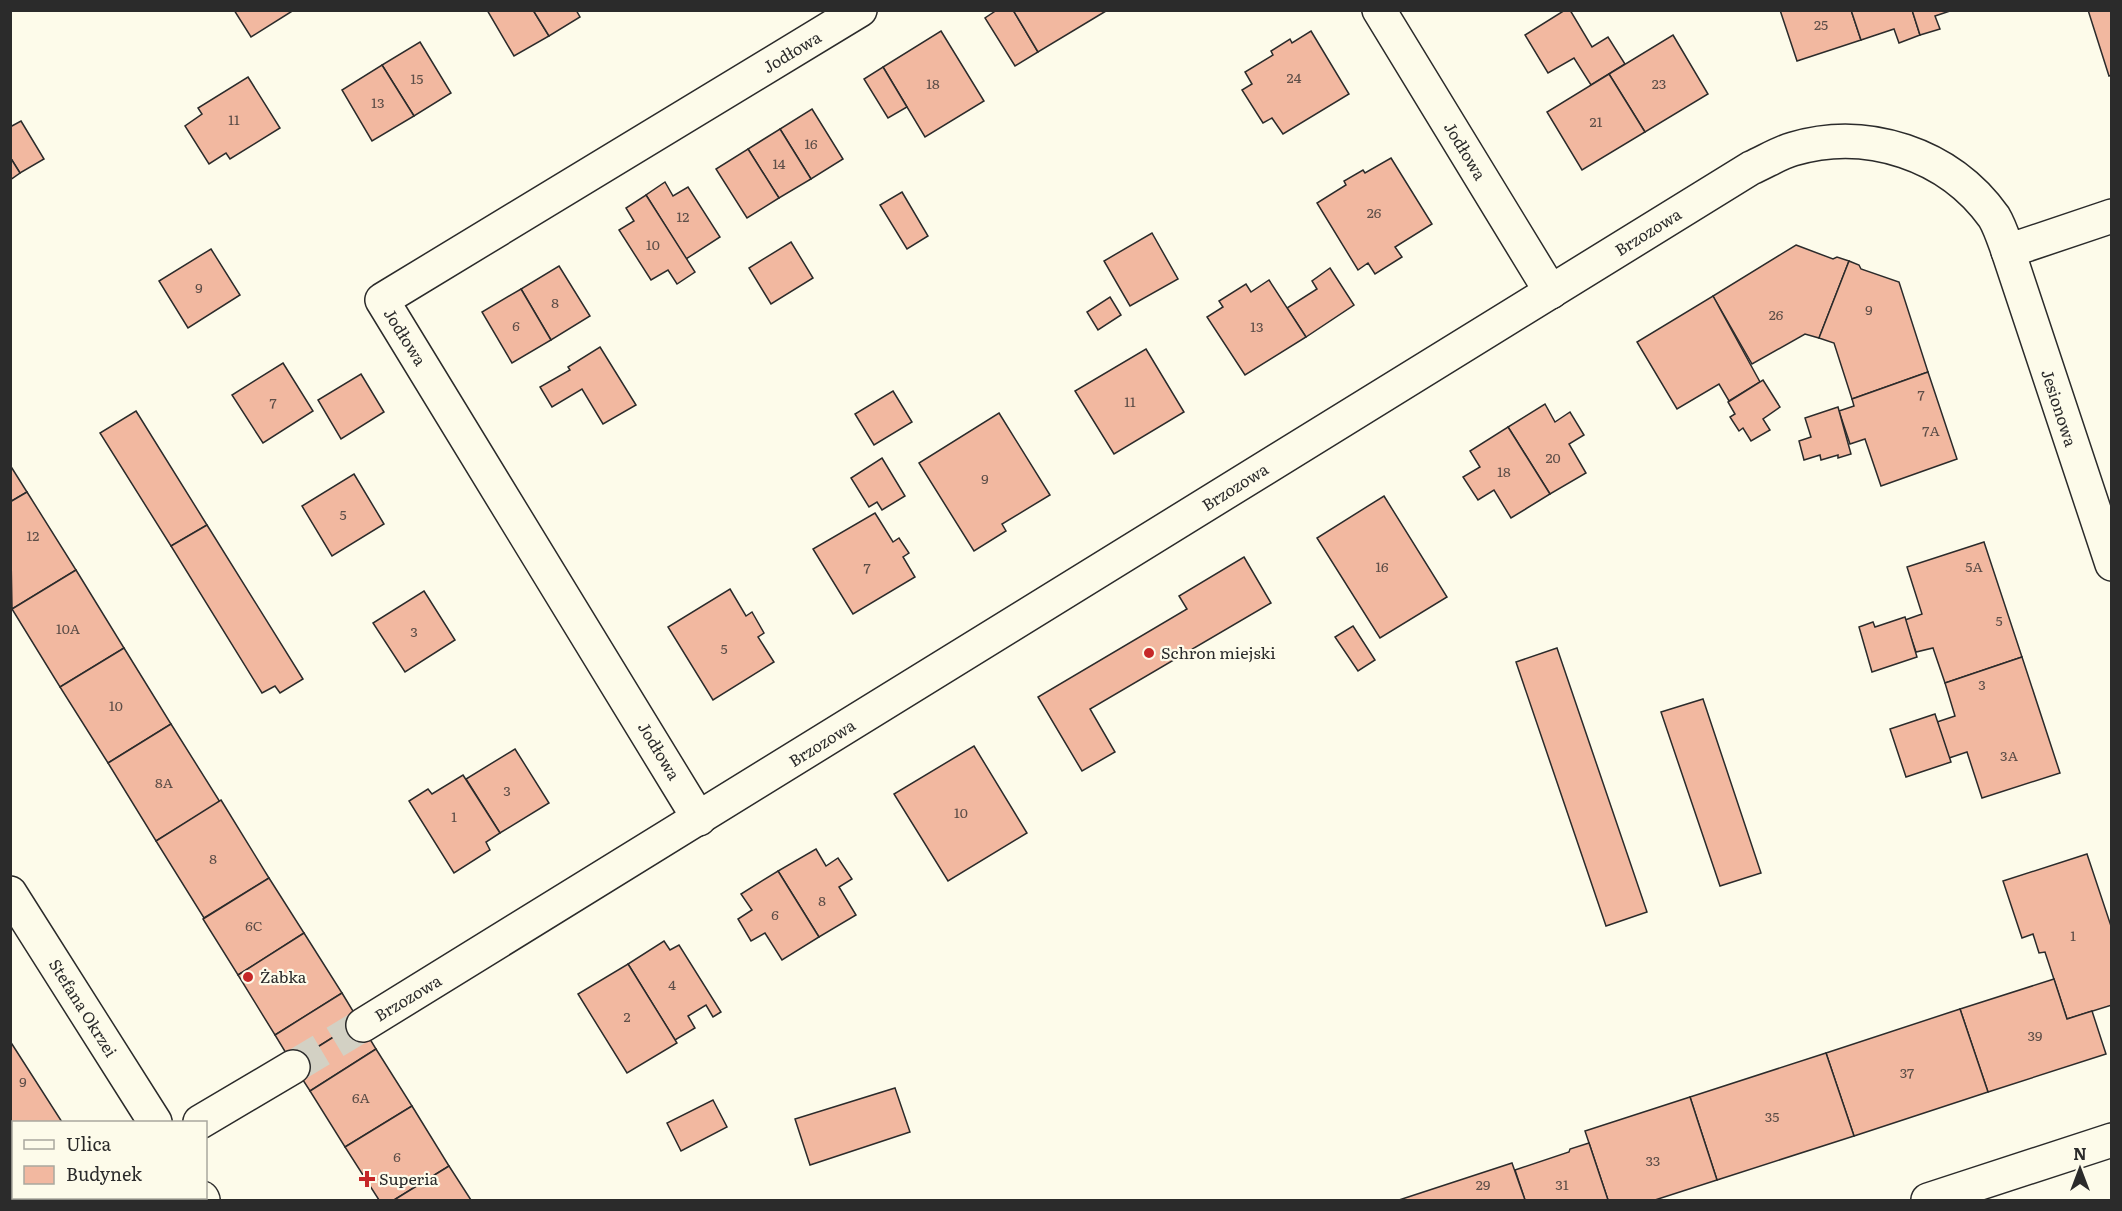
<svg xmlns="http://www.w3.org/2000/svg" width="2122" height="1211" font-family="Literata,serif">
	<style>
		.building { fill: #f2b8a0; stroke: #2b2b2b; stroke-width: 1.5 }
		.lines { fill: none; stroke-linecap: round; stroke-linejoin: round }
		.minor-tunnel { stroke: #d3d1c4; stroke-width: 33; stroke-dasharray: 33 16; stroke-linecap: butt }
		.minor-casing { stroke: #2b2b2b; stroke-width: 36 }
		.major-casing { stroke: #2b2b2b; stroke-width: 36 }
		.minor { stroke: #fdfbea; stroke-width: 33 }
		.major { stroke: #fdfbea; stroke-width: 33 }
		.poi-dot { fill: #c62828; stroke: #fdfbea; stroke-width: 2 }
		.labels { text-anchor: middle; stroke-width: 4.5; stroke-linejoin: round; paint-order: stroke }
		.number-label { font-size: 14px; fill: #5d4e48 }
		.street-label { font-size: 16px; fill: #2b2b2b; stroke: #fdfbea }
		.poi-label { font-size: 16px; fill: #2b2b2b; stroke: #fdfbea; text-anchor: start }
	</style>
	<rect width="100%" height="100%" fill="#fdfbea"/>
	<g class="building">
		<polygon points="234,10 294,10 251,37"/>
		<polygon points="487,10 533,10 549,36 514,56"/>
		<polygon points="533,10 576,10 580,17 549,36"/>
		<polygon points="997,10 1013,10 1038,52 1015,66 985,18"/>
		<polygon points="1013,10 1106,10 1106,11 1038,52"/>
		<polygon points="1565,10 1570,10 1592,47 1608,37 1625,64 1591,85 1574,58 1548,73 1525,35"/>
		<polygon points="1780,10 1851,10 1861,40 1797,61"/>
		<polygon points="1851,10 1912,10 1920,35 1899,43 1894,29 1861,40"/>
		<polygon points="1912,10 1953,10 1935,16 1940,29 1920,35"/>
		<polygon points="2088,10 2112,10 2112,75 2109,76"/>
		<polygon points="941,31 984,101 925,137 883,67"/>
		<polygon points="1311,31 1349,94 1283,134 1272,118 1263,123 1242,90 1252,84 1245,72 1273,55 1271,51 1290,39 1292,43"/>
		<polygon points="1673,35 1708,94 1645,132 1609,74"/>
		<polygon points="420,42 451,93 414,116 382,65"/>
		<polygon points="382,65 414,116 372,141 342,90"/>
		<polygon points="883,67 907,107 888,118 864,79"/>
		<polygon points="1609,74 1645,132 1582,170 1547,112"/>
		<polygon points="248,77 280,128 230,159 226,153 209,164 185,126 202,114 198,108"/>
		<polygon points="812,109 843,159 811,179 780,129"/>
		<polygon points="21,121 44,159 20,173 10,157 10,127"/>
		<polygon points="780,129 811,179 779,198 748,149"/>
		<polygon points="748,149 779,198 747,218 716,169"/>
		<polygon points="10,157 20,173 10,180"/>
		<polygon points="1391,158 1432,224 1395,247 1402,257 1375,274 1368,263 1358,270 1317,203 1346,185 1344,181 1363,170 1365,173"/>
		<polygon points="665,182 673,196 688,187 720,237 686,259 646,195"/>
		<polygon points="902,192 928,236 907,249 880,205"/>
		<polygon points="646,195 695,272 677,284 668,270 651,280 619,230 634,221 626,208"/>
		<polygon points="1152,233 1178,279 1130,306 1104,261"/>
		<polygon points="791,242 813,278 771,304 749,268"/>
		<polygon points="1796,245 1833,259 1837,257 1849,261 1819,338 1805,334 1752,364 1713,296"/>
		<polygon points="211,249 240,295 188,328 159,281"/>
		<polygon points="1849,261 1859,265 1861,269 1899,282 1928,372 1852,399 1834,343 1819,338"/>
		<polygon points="559,266 590,316 551,340 521,289"/>
		<polygon points="1330,268 1354,305 1306,337 1287,308 1317,289 1312,281"/>
		<polygon points="1269,280 1306,337 1245,375 1207,317 1223,307 1219,301 1246,284 1251,292"/>
		<polygon points="521,289 551,340 512,363 482,312"/>
		<polygon points="1713,296 1760,382 1729,401 1719,384 1677,409 1637,342"/>
		<polygon points="1110,297 1121,315 1098,330 1087,312"/>
		<polygon points="600,347 636,405 603,424 582,389 552,407 540,387 570,370 568,367"/>
		<polygon points="1146,349 1184,412 1114,454 1075,391"/>
		<polygon points="283,363 313,411 263,443 232,395"/>
		<polygon points="1928,372 1957,459 1881,486 1865,439 1850,444 1839,411 1854,406 1852,399"/>
		<polygon points="361,374 384,412 341,439 318,400"/>
		<polygon points="1763,380 1780,407 1763,419 1770,430 1751,441 1743,428 1739,431 1730,417 1735,414 1728,402"/>
		<polygon points="893,391 912,422 874,445 855,414"/>
		<polygon points="1545,404 1555,422 1570,412 1584,435 1569,444 1586,473 1550,494 1508,427"/>
		<polygon points="1838,407 1851,454 1838,458 1838,455 1821,460 1820,455 1804,460 1799,441 1811,437 1805,418"/>
		<polygon points="136,411 207,525 171,546 100,433"/>
		<polygon points="999,413 1050,495 1002,524 1006,531 974,551 919,463"/>
		<polygon points="1508,427 1550,494 1511,518 1494,490 1478,500 1463,477 1480,467 1470,451"/>
		<polygon points="882,458 905,496 882,510 877,502 869,507 851,478"/>
		<polygon points="10,465 27,492 10,502"/>
		<polygon points="354,474 384,524 332,556 302,506"/>
		<polygon points="27,492 76,570 12,609 10,502"/>
		<polygon points="1384,496 1447,597 1380,638 1317,538"/>
		<polygon points="875,513 893,542 899,538 909,553 903,557 915,577 853,614 813,549"/>
		<polygon points="207,525 303,679 280,693 275,686 262,693 171,546"/>
		<polygon points="1984,542 2022,657 1945,683 1933,648 1916,652 1905,620 1922,614 1907,567"/>
		<polygon points="1244,557 1271,603 1090,709 1115,752 1082,771 1038,697 1187,609 1179,596"/>
		<polygon points="76,570 124,648 60,687 12,609"/>
		<polygon points="730,589 746,616 752,612 764,633 758,637 774,662 713,700 668,627"/>
		<polygon points="424,591 455,640 405,672 373,623"/>
		<polygon points="1905,617 1917,657 1872,672 1859,627 1873,622 1875,627"/>
		<polygon points="1353,626 1375,660 1358,671 1335,637"/>
		<polygon points="124,648 171,724 108,763 60,687"/>
		<polygon points="1557,648 1647,912 1606,926 1516,662"/>
		<polygon points="2022,657 2060,773 1982,798 1967,752 1949,758 1937,722 1955,716 1945,683"/>
		<polygon points="1703,699 1761,873 1720,886 1661,712"/>
		<polygon points="1935,714 1951,762 1906,777 1890,729"/>
		<polygon points="171,724 220,802 156,841 108,763"/>
		<polygon points="974,746 1027,833 948,881 894,794"/>
		<polygon points="515,749 549,803 500,833 466,779"/>
		<polygon points="463,775 500,833 486,842 490,850 454,873 409,801 428,789 432,794"/>
		<polygon points="221,800 269,878 204,918 156,841"/>
		<polygon points="816,849 826,866 838,858 852,879 839,887 856,915 819,937 778,871"/>
		<polygon points="2087,854 2112,929 2112,1005 2067,1019 2045,952 2039,953 2033,934 2022,938 2003,881"/>
		<polygon points="778,871 819,937 782,960 765,933 751,941 738,919 752,910 741,894"/>
		<polygon points="269,878 304,933 238,975 203,919"/>
		<polygon points="304,933 342,993 275,1035 238,975"/>
		<polygon points="664,941 670,950 679,945 721,1012 713,1017 706,1005 688,1016 695,1028 675,1040 628,964"/>
		<polygon points="628,964 677,1043 627,1073 578,994"/>
		<polygon points="2054,979 2067,1019 2092,1011 2106,1054 1988,1092 1960,1009"/>
		<polygon points="342,993 359,1021 292,1063 275,1035"/>
		<polygon points="1960,1009 1988,1092 1854,1136 1826,1053"/>
		<polygon points="359,1021 376,1049 310,1091 292,1063"/>
		<polygon points="10,1041 62,1122 14,1122 14,1157 10,1159"/>
		<polygon points="376,1049 412,1106 345,1147 310,1091"/>
		<polygon points="1826,1053 1854,1136 1717,1180 1690,1097"/>
		<polygon points="895,1088 910,1132 810,1165 795,1119"/>
		<polygon points="1690,1097 1717,1180 1655,1200 1608,1200 1585,1131"/>
		<polygon points="713,1100 727,1127 681,1151 667,1123"/>
		<polygon points="412,1106 449,1166 394,1200 379,1200 345,1147"/>
		<polygon points="1589,1143 1608,1200 1525,1200 1515,1170 1569,1152 1570,1149"/>
		<polygon points="14,1157 14,1197 10,1192 10,1159"/>
		<polygon points="1512,1163 1525,1200 1399,1200"/>
		<polygon points="449,1166 471,1200 394,1200"/>
		<polygon points="14,1198 109,1198 111,1200 16,1200"/>
	</g>
	<g class="lines">
		<polyline class="minor-tunnel" points="293,1067 363,1025"/>
		<g class="minor-casing">
			<g id="minor">
				<polyline points="1379,10 1551,292"/>
				<polyline points="2008,251 2112,564"/>
				<polyline points="699,819 382,300 860,10"/>
				<polyline points="10,893 155,1122"/>
				<path d="M363 1025 1751 168C1765 162 1779 153 1793 149 1867 127 1949 154 1994 217 2000 227 2004 240 2008 251L2112 216"/>
				<polyline points="200,1122 293,1067"/>
				<polyline points="202,1198 203,1200"/>
			</g>
		</g>
		<g class="major-casing">
			<polyline id="major" points="1928,1200 2112,1140"/>
		</g>
		<use href="#minor" class="minor"/>
		<use href="#major" class="major"/>
	</g>
	<g class="poi-dot">
		<circle cx="1149" cy="653" r="6"/>
		<circle cx="248" cy="977" r="6"/>
		<path d="M364 1170h6v6h6v6h-6v6h-6v-6h-6v-6h6z"/>
	</g>
	<g class="labels">
		<g class="number-label">
			<text x="1821" y="30">25</text>
			<text x="1294" y="83">24</text>
			<text x="417" y="84">15</text>
			<text x="933" y="89">18</text>
			<text x="1659" y="89">23</text>
			<text x="378" y="108">13</text>
			<text x="234" y="125">11</text>
			<text x="1596" y="127">21</text>
			<text x="811" y="149">16</text>
			<text x="779" y="169">14</text>
			<text x="1374" y="218">26</text>
			<text x="683" y="222">12</text>
			<text x="653" y="250">10</text>
			<text x="199" y="293">9</text>
			<text x="555" y="308">8</text>
			<text x="1869" y="315">9</text>
			<text x="1776" y="320">26</text>
			<text x="516" y="331">6</text>
			<text x="1257" y="332">13</text>
			<text x="1921" y="400">7</text>
			<text x="1130" y="407">11</text>
			<text x="273" y="408">7</text>
			<text x="1931" y="436">7A</text>
			<text x="1553" y="463">20</text>
			<text x="1504" y="477">18</text>
			<text x="985" y="484">9</text>
			<text x="343" y="520">5</text>
			<text x="33" y="541">12</text>
			<text x="1382" y="572">16</text>
			<text x="1974" y="572">5A</text>
			<text x="867" y="573">7</text>
			<text x="1999" y="626">5</text>
			<text x="68" y="634">10A</text>
			<text x="414" y="637">3</text>
			<text x="724" y="654">5</text>
			<text x="1982" y="690">3</text>
			<text x="116" y="711">10</text>
			<text x="2009" y="761">3A</text>
			<text x="164" y="788">8A</text>
			<text x="507" y="796">3</text>
			<text x="961" y="818">10</text>
			<text x="454" y="822">1</text>
			<text x="213" y="864">8</text>
			<text x="822" y="906">8</text>
			<text x="775" y="920">6</text>
			<text x="254" y="931">6C</text>
			<text x="2073" y="941">1</text>
			<text x="672" y="990">4</text>
			<text x="627" y="1022">2</text>
			<text x="2035" y="1041">39</text>
			<text x="1907" y="1078">37</text>
			<text x="23" y="1087">9</text>
			<text x="361" y="1103">6A</text>
			<text x="1772" y="1122">35</text>
			<text x="397" y="1162">6</text>
			<text x="1653" y="1166">33</text>
			<text x="1483" y="1190">29</text>
			<text x="1562" y="1190">31</text>
		</g>
		<g class="street-label">
			<text transform="translate(792 52) rotate(-31)" y="6">Jodłowa</text>
			<text transform="translate(1465 151) rotate(59)" y="6">Jodłowa</text>
			<text transform="translate(1648 232) rotate(-32)" y="6">Brzozowa</text>
			<text transform="translate(405 337) rotate(58)" y="6">Jodłowa</text>
			<text transform="translate(2059 408) rotate(72)" y="6">Jesionowa</text>
			<text transform="translate(1235 487) rotate(-32)" y="6">Brzozowa</text>
			<text transform="translate(822 743) rotate(-32)" y="6">Brzozowa</text>
			<text transform="translate(659 751) rotate(59)" y="6">Jodłowa</text>
			<text transform="translate(408 998) rotate(-31)" y="6">Brzozowa</text>
			<text transform="translate(83 1008) rotate(58)" y="6">Stefana Okrzei</text>
		</g>
		<g class="poi-label">
			<text x="1161" y="659">Schron miejski</text>
			<text x="260" y="983">Żabka</text>
			<text x="379" y="1185">Superia</text>
		</g>
	</g>
	<rect width="2122" height="1211" fill="none" stroke="#2b2b2b" stroke-width="24"/>
	<rect x="12" y="1121" width="195" height="78" fill="#fdfbea" stroke="#a9a89e" stroke-width="1.5"/>
	<rect x="24" y="1140" width="30" height="9" fill="#fdfbea" stroke="#a9a89e" stroke-width="1.5"/>
	<text x="66" y="1151" font-size="18" fill="#2b2b2b">Ulica</text>
	<rect x="24" y="1166" width="30" height="18" fill="#f2b8a0" stroke="#a9a89e" stroke-width="1.5"/>
	<text x="66" y="1181" font-size="18" fill="#2b2b2b">Budynek</text>
	<g transform="translate(2080 1169)" stroke="#fdfbea" stroke-width="4.5" paint-order="stroke">
	<path d="M0-4.5L10 22L0 15L-10 22Z" fill="#2b2b2b"/>
	<text y="-9" font-size="16" font-weight="bold" text-anchor="middle" fill="#2b2b2b">N</text>
	</g>
</svg>
